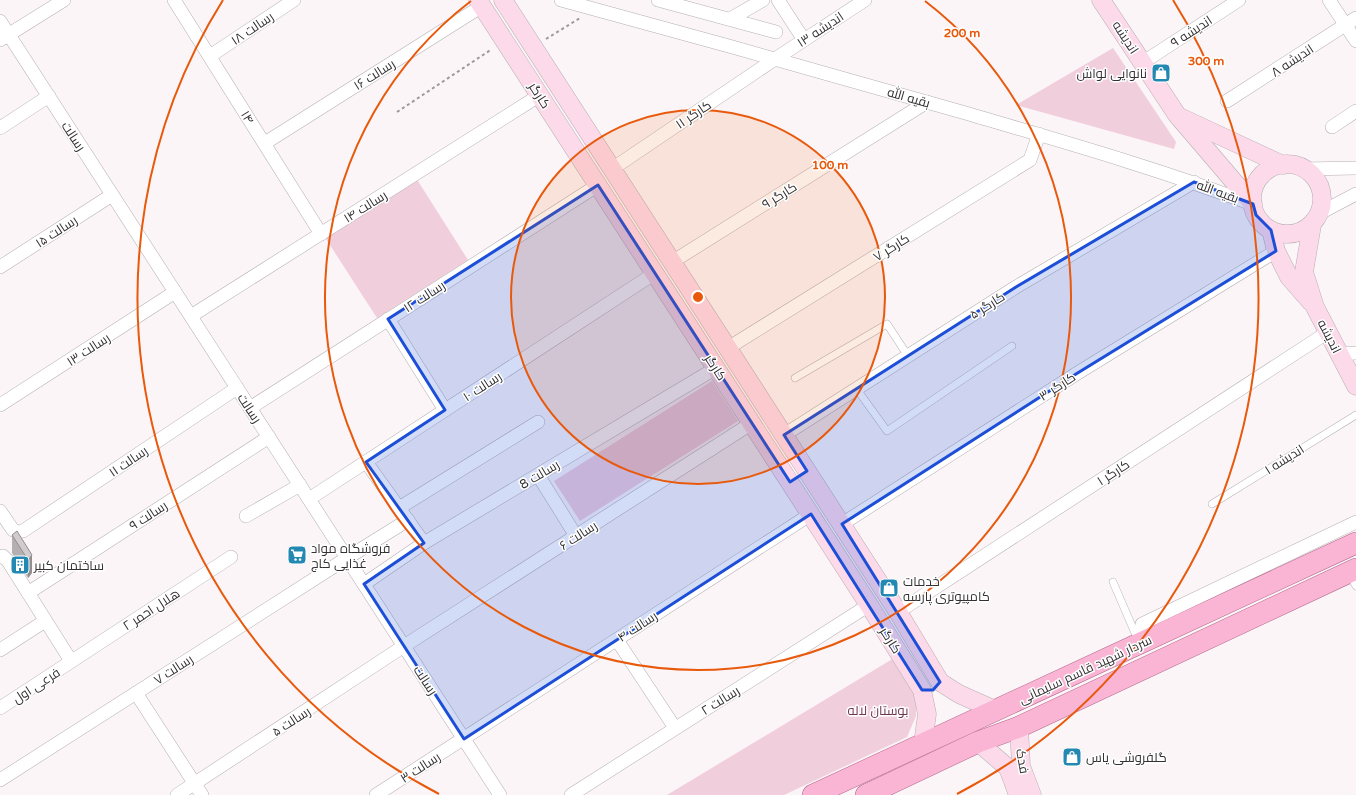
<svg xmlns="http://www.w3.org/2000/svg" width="1356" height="795" font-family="'Varela Round',Cairo,sans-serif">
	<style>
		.green { fill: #f1cedc }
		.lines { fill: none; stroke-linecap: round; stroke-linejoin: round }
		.lane-casing { stroke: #b5afb1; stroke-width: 8 }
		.street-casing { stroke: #b5afb1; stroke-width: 14 }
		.secondary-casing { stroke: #b5afb1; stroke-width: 19 }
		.primary-casing { stroke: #b3678a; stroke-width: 22 }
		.path { stroke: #9d989a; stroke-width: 2; stroke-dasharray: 3 3; stroke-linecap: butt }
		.lane { stroke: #fff; stroke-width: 7 }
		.street { stroke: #fff; stroke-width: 13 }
		.secondary { stroke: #fddaea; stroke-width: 18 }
		.primary { stroke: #fab5d5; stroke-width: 21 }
		.wall { fill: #b4afb0 }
		.shaded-wall { fill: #928e90 }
		.building { fill: #d1cbcd; stroke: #928e90 }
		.marked { fill: #1d4ed8; fill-opacity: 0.2; stroke: #1d4ed8; stroke-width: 3; stroke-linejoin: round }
		.ring { fill: none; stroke: #e8590c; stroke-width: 2 }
		.labels { text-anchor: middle; stroke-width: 3; stroke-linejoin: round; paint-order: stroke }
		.street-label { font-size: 13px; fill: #343132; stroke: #fff }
		.poi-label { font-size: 13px; fill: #343132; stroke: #fff; text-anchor: start }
		.park-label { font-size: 13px; fill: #6e3550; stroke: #fff }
		.centre { fill: #e8590c; stroke: #fff; stroke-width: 2 }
		.ring-label { font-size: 12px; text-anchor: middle; font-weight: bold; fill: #e8590c; stroke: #fff; stroke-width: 3; stroke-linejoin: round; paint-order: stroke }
	</style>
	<rect width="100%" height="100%" fill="#fbf5f7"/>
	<g class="green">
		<polygon points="1113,48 1176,142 1174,149 1016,105"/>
		<polygon points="411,170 468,260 377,318 319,228"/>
		<polygon points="712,381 738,421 580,521 554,481"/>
		<polygon points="894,658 916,693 916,716 907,737 784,795 667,795"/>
	</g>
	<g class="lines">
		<g class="lane-casing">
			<g id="lane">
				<polyline points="795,378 887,324 908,356"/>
				<polyline points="856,388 887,431 1012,346"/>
				<polyline points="1212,504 1356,415"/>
				<polyline points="1349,574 1356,586"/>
				<polyline points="1113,582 1138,640"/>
			</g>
		</g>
		<g class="street-casing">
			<g id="street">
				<polyline points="174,0 321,234"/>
				<path d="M561 0C697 37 834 75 969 114 1064 142 1159 169 1252 204"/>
				<polyline points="658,0 776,32"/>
				<polyline points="778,0 804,40"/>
				<polyline points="1329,0 1356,41"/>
				<polyline points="730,19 763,0"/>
				<polyline points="0,21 500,795"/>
				<polyline points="0,40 64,0"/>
				<polyline points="210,56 294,0"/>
				<polyline points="1142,63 1239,0"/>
				<polyline points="1227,101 1356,18"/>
				<polyline points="1332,127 1356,111"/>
				<polyline points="0,128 49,96"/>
				<polyline points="265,143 482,6"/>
				<polyline points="612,169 775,59 865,0"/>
				<polyline points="1304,169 1356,168"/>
				<polyline points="1320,213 1356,194"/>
				<polyline points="672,262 927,102"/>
				<polyline points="0,267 112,195"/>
				<polyline points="191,316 540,95"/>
				<polyline points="388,319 445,410"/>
				<polyline points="728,348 1030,160 1039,134"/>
				<polyline points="1339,354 1356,353"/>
				<polyline points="0,405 175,292"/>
				<polyline points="250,408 598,185"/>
				<polyline points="784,435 1016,287 1194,182"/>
				<polyline points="366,462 424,543"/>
				<polyline points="538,475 576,536"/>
				<polyline points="309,499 655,273"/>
				<polyline points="399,508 538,422"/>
				<polyline points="0,511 13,530 18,532 23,531 237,388"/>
				<polyline points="246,516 300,485"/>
				<polyline points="842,524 1076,374 1276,251"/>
				<polyline points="0,557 3,556 8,561 71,661"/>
				<polyline points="364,584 424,543 716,368"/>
				<polyline points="28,593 269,437"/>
				<polyline points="898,612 1328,332"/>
				<polyline points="617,640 675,728"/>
				<polyline points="1139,643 1142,624 1356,522"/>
				<polyline points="0,650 45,621"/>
				<polyline points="136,693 202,795"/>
				<polyline points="0,708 231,557"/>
				<polyline points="0,780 347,558 408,520"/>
				<polyline points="177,795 404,646 752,423"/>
				<polyline points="376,795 811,514"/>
				<polyline points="571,795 869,605"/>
			</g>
		</g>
		<g class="secondary-casing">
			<g id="secondary">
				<polyline points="478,0 869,605 922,690 927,714 923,744"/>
				<polyline points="503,0 898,612 940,682 959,694 995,710"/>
				<polyline points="1101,0 1177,115 1253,204"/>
				<polyline points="1182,118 1283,165"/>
				<circle cx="1287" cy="199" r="35"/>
				<polyline points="1312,225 1304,272 1315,307 1356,386"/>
				<polyline points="1271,230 1276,251 1289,277 1311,302"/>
				<polyline points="1019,727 1021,766 1032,795"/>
				<polyline points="978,742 1008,768 1018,795"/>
			</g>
		</g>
		<g class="primary-casing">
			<g id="primary">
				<polyline points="813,795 1356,543"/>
				<polyline points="866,795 978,742 1019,727 1356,569"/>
			</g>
		</g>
		<g class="path">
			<polyline points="546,39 580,18"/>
			<polyline points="397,112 492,49"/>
		</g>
		<use href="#lane" class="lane"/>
		<use href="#street" class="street"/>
		<use href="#secondary" class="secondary"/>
		<use href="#primary" class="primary"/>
	</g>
	<polygon class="wall" points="12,535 32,555 32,573 28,578 12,553"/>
	<polygon class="shaded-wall" points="32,555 32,573 28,578 28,560"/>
	<polygon class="building" points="17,531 32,555 28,560 12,535"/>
	<path class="marked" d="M1194 182 1253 204 1256 215 1271 230 1276 251 1076 374 842 524 940 682 933 690H922L811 514 464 739 364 584 424 543 366 462 445 410 388 319 598 185 790 482 807 471 784 435 1016 287Z"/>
	<circle cx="698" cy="297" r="187" fill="#e8590c" fill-opacity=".12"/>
	<g class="ring">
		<circle cx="698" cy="297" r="187"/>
		<path d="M925 1A373 373 0 1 1 471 1"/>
		<path d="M439 794A560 560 0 0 1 223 0M1173 0A560 560 0 0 1 957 794"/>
	</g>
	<defs>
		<g id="shop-square" transform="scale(1)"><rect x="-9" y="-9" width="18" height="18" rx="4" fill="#2489b2" stroke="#fff"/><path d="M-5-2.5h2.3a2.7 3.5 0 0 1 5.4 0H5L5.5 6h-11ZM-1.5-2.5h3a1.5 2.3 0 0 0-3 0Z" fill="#fff"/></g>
		<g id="supermarket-square" transform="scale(1)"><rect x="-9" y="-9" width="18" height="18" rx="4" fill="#2489b2" stroke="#fff"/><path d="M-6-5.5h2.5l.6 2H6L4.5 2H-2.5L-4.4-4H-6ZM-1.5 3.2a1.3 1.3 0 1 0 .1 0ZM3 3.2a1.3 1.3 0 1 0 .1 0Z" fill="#fff"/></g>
		<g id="building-square" transform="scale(1)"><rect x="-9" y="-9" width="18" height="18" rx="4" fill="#2489b2" stroke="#fff"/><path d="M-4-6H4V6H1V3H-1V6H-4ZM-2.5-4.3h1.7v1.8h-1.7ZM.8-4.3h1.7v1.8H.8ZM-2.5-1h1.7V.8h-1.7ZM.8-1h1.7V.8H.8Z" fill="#fff"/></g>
	</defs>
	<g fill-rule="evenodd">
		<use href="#shop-square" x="1161" y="73"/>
		<use href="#supermarket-square" x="297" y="555"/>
		<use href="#building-square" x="20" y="565"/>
		<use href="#shop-square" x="889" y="588"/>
		<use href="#shop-square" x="1072" y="757"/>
	</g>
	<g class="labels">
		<g class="street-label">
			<text transform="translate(252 28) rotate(-34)" y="5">رسالت ۱۸</text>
			<text transform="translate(820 29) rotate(-33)" y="5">اندیشه ۱۳</text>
			<text transform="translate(1191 31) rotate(-33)" y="5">اندیشه ۹</text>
			<text transform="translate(1126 37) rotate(57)" y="5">اندیشه</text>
			<text transform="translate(1292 60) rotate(-33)" y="5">اندیشه ۸</text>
			<text transform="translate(374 74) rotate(-32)" y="5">رسالت ۱۶</text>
			<text transform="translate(540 95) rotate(57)" y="5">کارگر</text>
			<text transform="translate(909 97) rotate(16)" y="5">بقیه الله</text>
			<text transform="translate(693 114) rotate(-34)" y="5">کارگر ۱۱</text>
			<text transform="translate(248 117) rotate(58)" y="5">۱۴</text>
			<text transform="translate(74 136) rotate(57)" y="5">رسالت</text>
			<text transform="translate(1218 191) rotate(20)" y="5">بقیه الله</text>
			<text transform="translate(779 195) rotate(-32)" y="5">کارگر ۹</text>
			<text transform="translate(365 206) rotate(-32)" y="5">رسالت ۱۴</text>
			<text transform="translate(56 231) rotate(-33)" y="5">رسالت ۱۵</text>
			<text transform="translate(891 247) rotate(-32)" y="5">کارگر ۷</text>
			<text transform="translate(424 296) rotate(-33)" y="5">رسالت ۱۲</text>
			<text transform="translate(987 305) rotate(-32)" y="5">کارگر ۵</text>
			<text transform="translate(1330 336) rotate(63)" y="5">اندیشه</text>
			<text transform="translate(88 349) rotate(-33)" y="5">رسالت ۱۳</text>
			<text transform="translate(716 367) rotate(57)" y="5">کارگر</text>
			<text transform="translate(482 386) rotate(-33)" y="5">رسالت ۱۰</text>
			<text transform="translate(1057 386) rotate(-33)" y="5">کارگر ۳</text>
			<text transform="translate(250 408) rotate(57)" y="5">رسالت</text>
			<text transform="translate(1284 459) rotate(-32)" y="5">اندیشه ۱</text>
			<text transform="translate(128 461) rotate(-34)" y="5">رسالت ۱۱</text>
			<text transform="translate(1113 472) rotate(-33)" y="5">کارگر ۱</text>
			<text transform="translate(539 474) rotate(-31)" y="5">رسالت 8</text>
			<text transform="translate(148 515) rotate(-33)" y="5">رسالت ۹</text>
			<text transform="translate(578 535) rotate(-33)" y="5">رسالت ۶</text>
			<text transform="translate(151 609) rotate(-33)" y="5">هلال احمر ۲</text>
			<text transform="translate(637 626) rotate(-33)" y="5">رسالت ۴</text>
			<text transform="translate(891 640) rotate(58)" y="5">کارگر</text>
			<text transform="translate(173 669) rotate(-33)" y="5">رسالت ۷</text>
			<text transform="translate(1085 669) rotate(-25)" y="5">سردار شهید قاسم سلیمانی</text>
			<text transform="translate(426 680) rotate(57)" y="5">رسالت</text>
			<text transform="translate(36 685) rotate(-33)" y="5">فرعی اول</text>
			<text transform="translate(720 700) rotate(-32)" y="5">رسالت ۲</text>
			<text transform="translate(291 721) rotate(-33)" y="5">رسالت ۵</text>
			<text transform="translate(1023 761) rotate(80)" y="5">فدک</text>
			<text transform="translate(420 767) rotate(-33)" y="5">رسالت ۳</text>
		</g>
		<g class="poi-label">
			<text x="1147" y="78" text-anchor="end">نانوایی لواش</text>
			<text x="311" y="553">فروشگاه مواد<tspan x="311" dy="15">غذایی کاج</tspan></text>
			<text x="34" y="570">ساختمان کبیر</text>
			<text x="903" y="586">خدمات<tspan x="903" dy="15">کامپیوتری پارسه</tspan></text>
			<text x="1086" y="762">گلفروشی یاس</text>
		</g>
		<g class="park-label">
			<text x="878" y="715">بوستان لاله</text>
		</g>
	</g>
	<circle cx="698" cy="297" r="6" class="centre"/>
	<g class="ring-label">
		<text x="962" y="37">200 m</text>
		<text x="1206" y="65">300 m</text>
		<text x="830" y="169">100 m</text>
	</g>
</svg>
